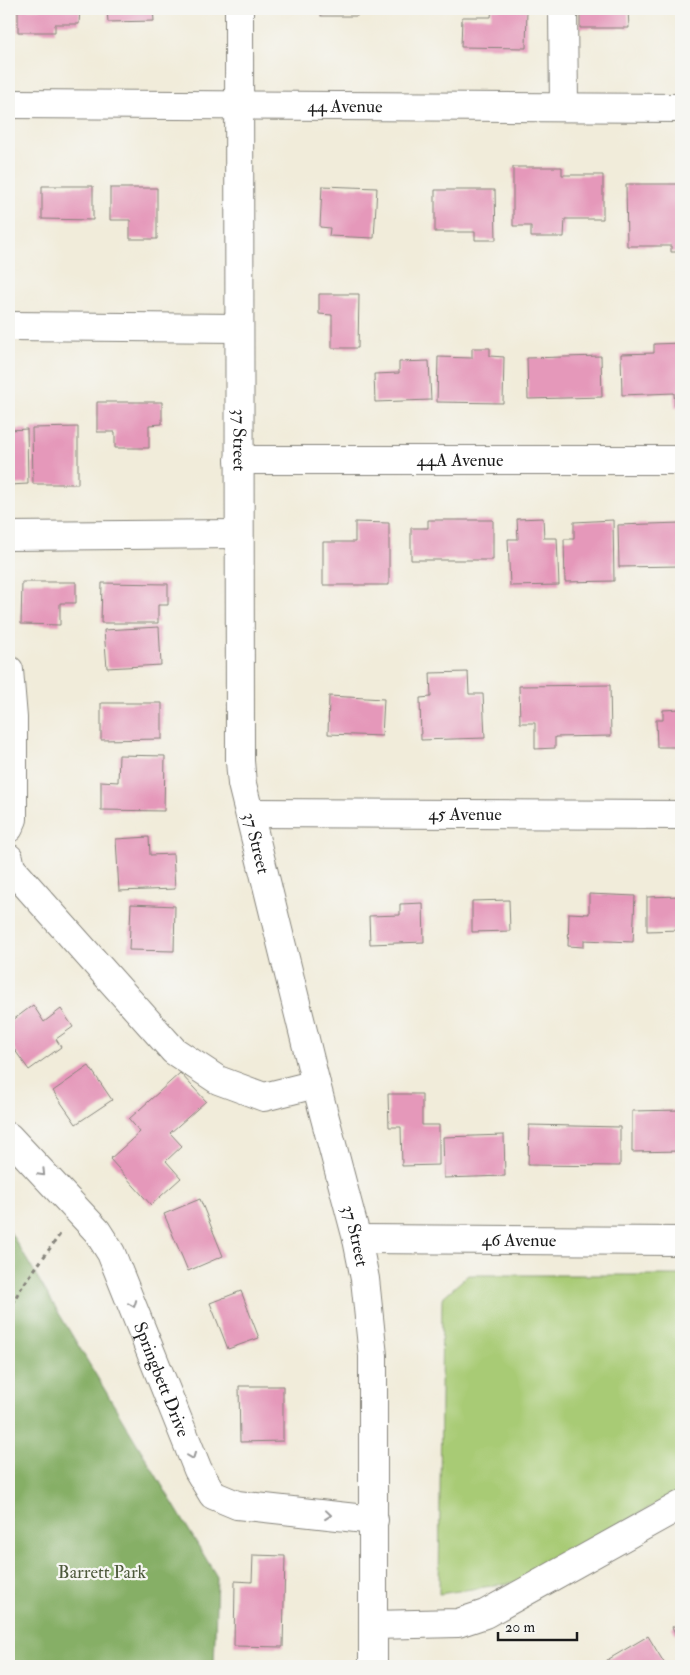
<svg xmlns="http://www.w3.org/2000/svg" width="690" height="1675" font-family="'IM FELL Double Pica',serif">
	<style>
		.green { fill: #a8cb74; stroke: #627448 }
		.forest { fill: #86af66; stroke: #516641 }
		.building { fill: #e598ba }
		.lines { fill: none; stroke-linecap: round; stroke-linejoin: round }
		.minor-casing { stroke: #86847b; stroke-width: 30 }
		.path { stroke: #86847b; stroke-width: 3; stroke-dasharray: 4 4; stroke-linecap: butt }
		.minor { stroke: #fff; stroke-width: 28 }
		.oneway { stroke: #999 }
		.labels { text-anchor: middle; stroke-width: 4.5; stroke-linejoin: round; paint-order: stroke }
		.street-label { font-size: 18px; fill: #1c1c1c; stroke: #f6f6f2 }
		.park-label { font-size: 18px; fill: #4d593b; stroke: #f6f6f2 }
	</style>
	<rect width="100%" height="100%" fill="#f6f6f2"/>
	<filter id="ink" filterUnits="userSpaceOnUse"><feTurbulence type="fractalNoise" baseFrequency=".02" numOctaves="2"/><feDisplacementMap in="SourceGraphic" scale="10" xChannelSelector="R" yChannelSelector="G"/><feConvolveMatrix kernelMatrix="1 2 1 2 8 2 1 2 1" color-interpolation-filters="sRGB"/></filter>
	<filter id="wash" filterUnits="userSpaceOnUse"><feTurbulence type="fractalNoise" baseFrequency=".0096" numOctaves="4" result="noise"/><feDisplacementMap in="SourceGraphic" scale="20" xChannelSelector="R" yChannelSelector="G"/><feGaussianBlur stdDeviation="1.12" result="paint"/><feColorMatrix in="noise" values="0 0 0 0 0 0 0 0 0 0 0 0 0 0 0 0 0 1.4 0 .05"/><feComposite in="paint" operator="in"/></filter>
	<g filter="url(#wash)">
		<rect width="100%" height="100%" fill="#f1ecda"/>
		<polygon class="green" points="468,1275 681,1275 681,1490 517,1582 439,1594 442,1298"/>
		<polygon class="forest" points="9,1230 217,1577 214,1666 9,1666"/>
		<g id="blocks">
			<g class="building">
				<polygon points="18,9 80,9 79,24 55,24 55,32 18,32"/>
				<polygon points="107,9 153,9 154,21 108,22"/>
				<rect x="321" y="9" width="36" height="7"/>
				<polygon points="492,9 527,9 526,48 461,47 462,17 491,17"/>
				<polygon points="580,9 628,9 629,28 580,28"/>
				<polygon points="513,167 562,167 562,175 603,175 603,219 565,219 564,237 531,237 531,226 513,226"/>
				<polygon points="626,184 681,184 681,252 671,252 671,246 627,246"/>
				<polygon points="42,186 93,186 93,220 42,219"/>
				<polygon points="322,186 377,188 374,238 329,236 330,228 320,227"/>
				<polygon points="110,188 157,188 157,239 130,239 130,220 110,220"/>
				<polygon points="435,190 495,190 496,240 475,240 475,232 435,232"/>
				<polygon points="319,294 359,294 358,348 332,348 332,315 319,314"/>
				<polygon points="681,343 681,408 675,408 674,393 622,395 621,354 654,353 654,344"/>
				<polygon points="472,348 490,348 490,356 504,357 503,403 437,402 438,357 472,358"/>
				<polygon points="601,356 602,397 528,399 527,358"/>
				<polygon points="429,361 431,400 375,402 374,374 399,373 399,362"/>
				<polygon points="97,402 162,402 162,424 149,425 149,448 115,448 115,432 97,432"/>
				<polygon points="78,427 78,484 33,484 32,428"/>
				<polygon points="27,429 28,484 9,485 9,430"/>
				<polygon points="543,518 544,538 557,538 559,585 510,586 508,539 518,539 517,519"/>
				<polygon points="428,520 493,520 493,560 411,560 411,528 428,528"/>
				<polygon points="613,520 614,581 565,582 564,539 574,539 574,522"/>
				<polygon points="355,522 389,523 389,585 323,585 323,542 355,542"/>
				<polygon points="681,523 681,566 619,567 618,525"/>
				<polygon points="22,582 76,582 76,603 60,603 60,625 21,624"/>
				<polygon points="102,583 168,584 168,605 158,605 158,623 101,623"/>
				<polygon points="159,627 161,665 107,668 104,630"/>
				<polygon points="468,672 469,694 483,694 485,738 421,740 420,698 431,697 430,673"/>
				<polygon points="610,685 611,736 555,737 555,748 535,749 535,723 520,723 519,686"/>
				<polygon points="329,696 384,699 382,736 328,734"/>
				<polygon points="101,703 162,703 162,739 101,740"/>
				<polygon points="681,709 681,747 657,747 656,720 663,720 663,710"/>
				<polygon points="119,755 165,756 164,811 101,810 101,781 118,782"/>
				<polygon points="149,837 150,855 173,854 175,889 119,891 116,839"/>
				<polygon points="589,894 635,896 633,942 584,940 584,947 568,946 569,913 589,914"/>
				<polygon points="681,896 681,930 647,931 647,897"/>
				<polygon points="509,900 510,931 472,932 472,901"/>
				<polygon points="423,903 424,942 370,944 369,916 400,915 400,904"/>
				<polygon points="131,904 175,906 174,951 129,950"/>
				<polygon points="33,1005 44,1022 61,1009 73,1027 56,1039 61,1047 29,1070 9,1042 9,1023"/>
				<polygon points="89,1066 112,1100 76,1124 53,1091"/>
				<polygon points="180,1073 206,1101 170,1133 182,1146 166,1161 181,1178 151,1205 110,1159 140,1132 129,1119"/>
				<polygon points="388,1094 422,1094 422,1125 439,1125 439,1165 402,1166 401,1127 389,1127"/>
				<polygon points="681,1110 681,1151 632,1152 632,1111"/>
				<polygon points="529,1125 620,1127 620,1166 528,1165"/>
				<polygon points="504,1135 505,1176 444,1178 443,1137"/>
				<polygon points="200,1199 223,1256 188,1271 164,1214"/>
				<polygon points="241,1291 259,1338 228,1349 210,1303"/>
				<polygon points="239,1386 283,1386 283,1441 240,1442"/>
				<polygon points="253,1555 285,1556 283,1647 234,1646 235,1581 252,1582"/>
				<polygon points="681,1622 681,1644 672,1627"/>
				<polygon points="648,1636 666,1666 597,1666"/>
			</g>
		</g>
	</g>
	<g filter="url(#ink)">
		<use href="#blocks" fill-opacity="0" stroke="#86847b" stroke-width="1"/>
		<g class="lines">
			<g class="minor-casing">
				<g id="minor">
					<path id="s1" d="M239 9 240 761 242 784 316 1084 357 1239 365 1279 373 1356V1666"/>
					<polyline points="563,9 564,107"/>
					<path id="s2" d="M9 104 681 108"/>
					<polyline points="9,326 239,328"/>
					<path id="s3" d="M239 460H681"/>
					<polyline points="9,536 239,534"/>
					<polyline points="9,670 13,718 13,819 9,828"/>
					<path id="s4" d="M250 813 681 815"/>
					<polyline points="9,858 11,868 174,1051 218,1080 264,1097 316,1084"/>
					<path id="s5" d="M9 1137 97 1231 111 1253 198 1470 213 1495 237 1505 374 1520"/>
					<path id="s6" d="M357 1239 681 1241"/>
					<polyline points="373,1625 458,1623 485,1614 681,1505"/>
				</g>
			</g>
			<polyline class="path" points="9,1311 19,1291 61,1233"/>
			<use href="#minor" class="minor"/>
		</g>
		<defs><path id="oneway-chevron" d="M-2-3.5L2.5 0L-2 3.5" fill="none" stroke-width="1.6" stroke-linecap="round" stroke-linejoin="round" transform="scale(1.25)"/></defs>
		<g class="oneway">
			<use href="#oneway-chevron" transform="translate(42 1173) rotate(46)"/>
			<use href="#oneway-chevron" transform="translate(133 1304) rotate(69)"/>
			<use href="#oneway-chevron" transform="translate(192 1456) rotate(69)"/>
			<use href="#oneway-chevron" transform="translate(328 1515) rotate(6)"/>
		</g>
	</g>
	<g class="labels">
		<g class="street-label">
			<text dy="6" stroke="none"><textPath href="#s2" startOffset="336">44 Avenue</textPath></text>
			<text dy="6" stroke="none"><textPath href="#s1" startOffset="431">37 Street</textPath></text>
			<text dy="6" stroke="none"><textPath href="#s3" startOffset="221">44A Avenue</textPath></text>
			<text dy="6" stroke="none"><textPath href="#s4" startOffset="215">45 Avenue</textPath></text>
			<text dy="6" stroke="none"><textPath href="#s1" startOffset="836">37 Street</textPath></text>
			<text dy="6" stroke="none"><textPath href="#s1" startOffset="1241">37 Street</textPath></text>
			<text dy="6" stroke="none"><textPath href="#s6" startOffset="162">46 Avenue</textPath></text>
			<text dy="6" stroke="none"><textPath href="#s5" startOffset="291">Springbett Drive</textPath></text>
		</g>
		<g class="park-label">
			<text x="102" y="1578">Barrett Park</text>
		</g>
	</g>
	<rect width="690" height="1675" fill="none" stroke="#f6f6f2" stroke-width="30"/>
	<path d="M498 1632v8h79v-8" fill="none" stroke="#1c1c1c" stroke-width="2.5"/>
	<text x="505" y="1632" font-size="15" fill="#1c1c1c" stroke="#f6f6f2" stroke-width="4" paint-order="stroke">20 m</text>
</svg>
